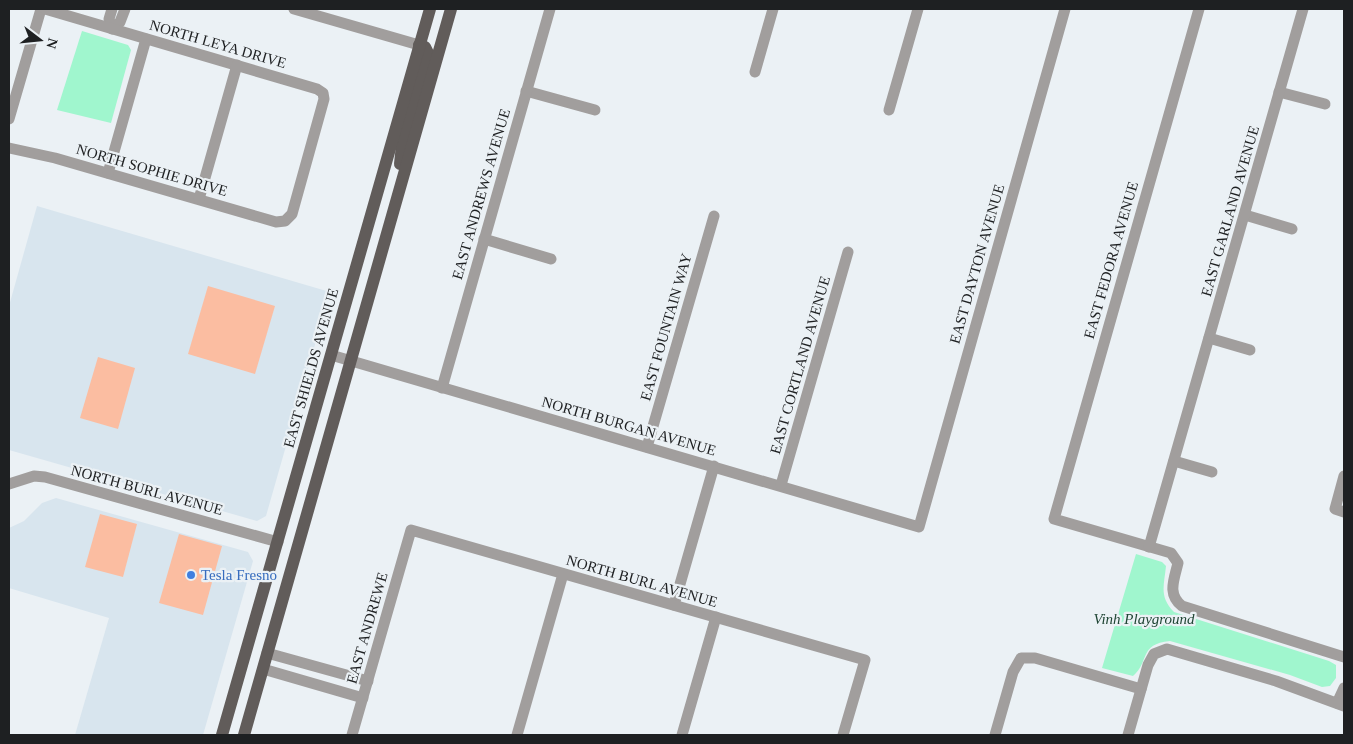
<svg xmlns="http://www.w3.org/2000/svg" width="1353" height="744" font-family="Georgia,serif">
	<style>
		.built { fill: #d8e5ee }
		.green { fill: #a0f6ce }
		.building { fill: #fbbda1 }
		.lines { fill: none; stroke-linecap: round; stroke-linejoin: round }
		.minor { stroke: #a19e9d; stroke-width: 11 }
		.major { stroke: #615c5a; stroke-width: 12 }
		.shop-dot { fill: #3f7fe0; stroke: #ebf1f5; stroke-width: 2 }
		.labels { text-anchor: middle; stroke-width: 4.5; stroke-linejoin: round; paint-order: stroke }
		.street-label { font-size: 15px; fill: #1e2022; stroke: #ebf1f5 }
		.shop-label { font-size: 15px; fill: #366cbe; stroke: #ebf1f5; text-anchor: start }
		.park-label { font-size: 15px; font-style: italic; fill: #1f4534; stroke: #ebf1f5 }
	</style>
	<rect width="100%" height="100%" fill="#ebf1f5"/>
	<g class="built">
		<polygon points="37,206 330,292 266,516 257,521 9,450 9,306"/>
		<polygon points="56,498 248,552 253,561 203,735 75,735 109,618 9,588 9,528 24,521 42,503"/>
	</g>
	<g class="green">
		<polygon points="82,31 128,45 131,50 111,123 57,110"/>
		<path d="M1136 554 1162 562 1166 566C1164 586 1159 597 1174 612L1329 661 1336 665V678L1330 686 1322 687 1290 675 1170 641C1138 644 1150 662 1133 676L1102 668Z"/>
	</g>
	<g class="building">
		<polygon points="208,286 275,306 255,374 188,354"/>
		<polygon points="98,357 135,368 118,429 80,418"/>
		<polygon points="100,514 137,524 123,577 85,567"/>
		<polygon points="179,534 222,546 203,615 159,603"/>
	</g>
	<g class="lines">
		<g class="minor">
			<polyline points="112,9 109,19 112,29 120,22 125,9"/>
			<polyline points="294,9 419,45"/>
			<path d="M1199 9 1054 519 1171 553 1178 563C1174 580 1167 594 1182 606L1344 657"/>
			<polyline points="755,72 773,9"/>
			<polyline points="526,91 595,110"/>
			<polyline points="1279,92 1325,104"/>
			<polyline points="889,110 918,9"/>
			<polyline points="9,119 41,9"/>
			<polyline points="9,148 55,158 276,222 285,221 292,214 324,99 323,93 317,89 45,9"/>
			<polyline points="108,173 146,39"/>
			<polyline points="199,199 237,65"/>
			<polyline points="1245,215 1292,229"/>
			<polyline points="484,239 551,259"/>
			<polyline points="1209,338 1250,350"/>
			<polyline points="331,355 919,527 1065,9"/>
			<polyline points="442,388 550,9"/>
			<polyline points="647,447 714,216"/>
			<polyline points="1174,461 1212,472"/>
			<polyline points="1344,476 1335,509 1344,512"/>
			<polyline points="9,484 34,476 45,477 278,542"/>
			<polyline points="781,485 848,252"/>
			<polyline points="1149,547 1303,9"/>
			<polyline points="674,605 714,466"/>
			<polyline points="267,653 368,681"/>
			<polyline points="263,669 363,698"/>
			<polyline points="1337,703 1344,688"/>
			<polyline points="352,735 411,530 865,660 843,735"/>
			<polyline points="517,735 563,574"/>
			<polyline points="682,735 716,617"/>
			<polyline points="995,735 1013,672 1021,658 1035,658 1141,689"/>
			<polyline points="1128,735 1148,665 1154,654 1167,649 1276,681 1344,706"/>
		</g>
		<g class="major">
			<polyline points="400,164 402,145 428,53 425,47 419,45"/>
			<polyline points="222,735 430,9"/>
			<polyline points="244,735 451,9"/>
		</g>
	</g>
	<circle class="shop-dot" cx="191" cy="575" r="5"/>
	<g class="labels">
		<g class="street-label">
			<text transform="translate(218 44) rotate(16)" y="5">NORTH LEYA DRIVE</text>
			<text transform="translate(152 170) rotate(16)" y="5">NORTH SOPHIE DRIVE</text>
			<text transform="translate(481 194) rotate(-74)" y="5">EAST ANDREWS AVENUE</text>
			<text transform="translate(1230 211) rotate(-74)" y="5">EAST GARLAND AVENUE</text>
			<text transform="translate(1111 260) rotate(-74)" y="5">EAST FEDORA AVENUE</text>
			<text transform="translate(977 264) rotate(-74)" y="5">EAST DAYTON AVENUE</text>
			<text transform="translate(666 327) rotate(-74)" y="5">EAST FOUNTAIN WAY</text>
			<text transform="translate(800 365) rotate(-74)" y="5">EAST CORTLAND AVENUE</text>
			<text transform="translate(311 368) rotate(-74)" y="5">EAST SHIELDS AVENUE</text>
			<text transform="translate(629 426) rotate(16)" y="5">NORTH BURGAN AVENUE</text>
			<text transform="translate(147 490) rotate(15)" y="5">NORTH BURL AVENUE</text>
			<text transform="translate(642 581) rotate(16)" y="5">NORTH BURL AVENUE</text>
			<text transform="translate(367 628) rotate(-74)" y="5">EAST ANDREWE</text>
		</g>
		<g class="shop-label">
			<text x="201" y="580">Tesla Fresno</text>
		</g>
		<g class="park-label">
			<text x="1144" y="624">Vinh Playground</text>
		</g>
	</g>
	<rect width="1353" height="744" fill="none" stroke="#1e2022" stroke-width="20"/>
	<g transform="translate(40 40) rotate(106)" stroke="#ebf1f5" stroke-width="4" paint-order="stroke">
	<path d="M0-4L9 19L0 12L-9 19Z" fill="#1e2022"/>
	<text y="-8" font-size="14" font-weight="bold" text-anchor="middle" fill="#1e2022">N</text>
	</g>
</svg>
